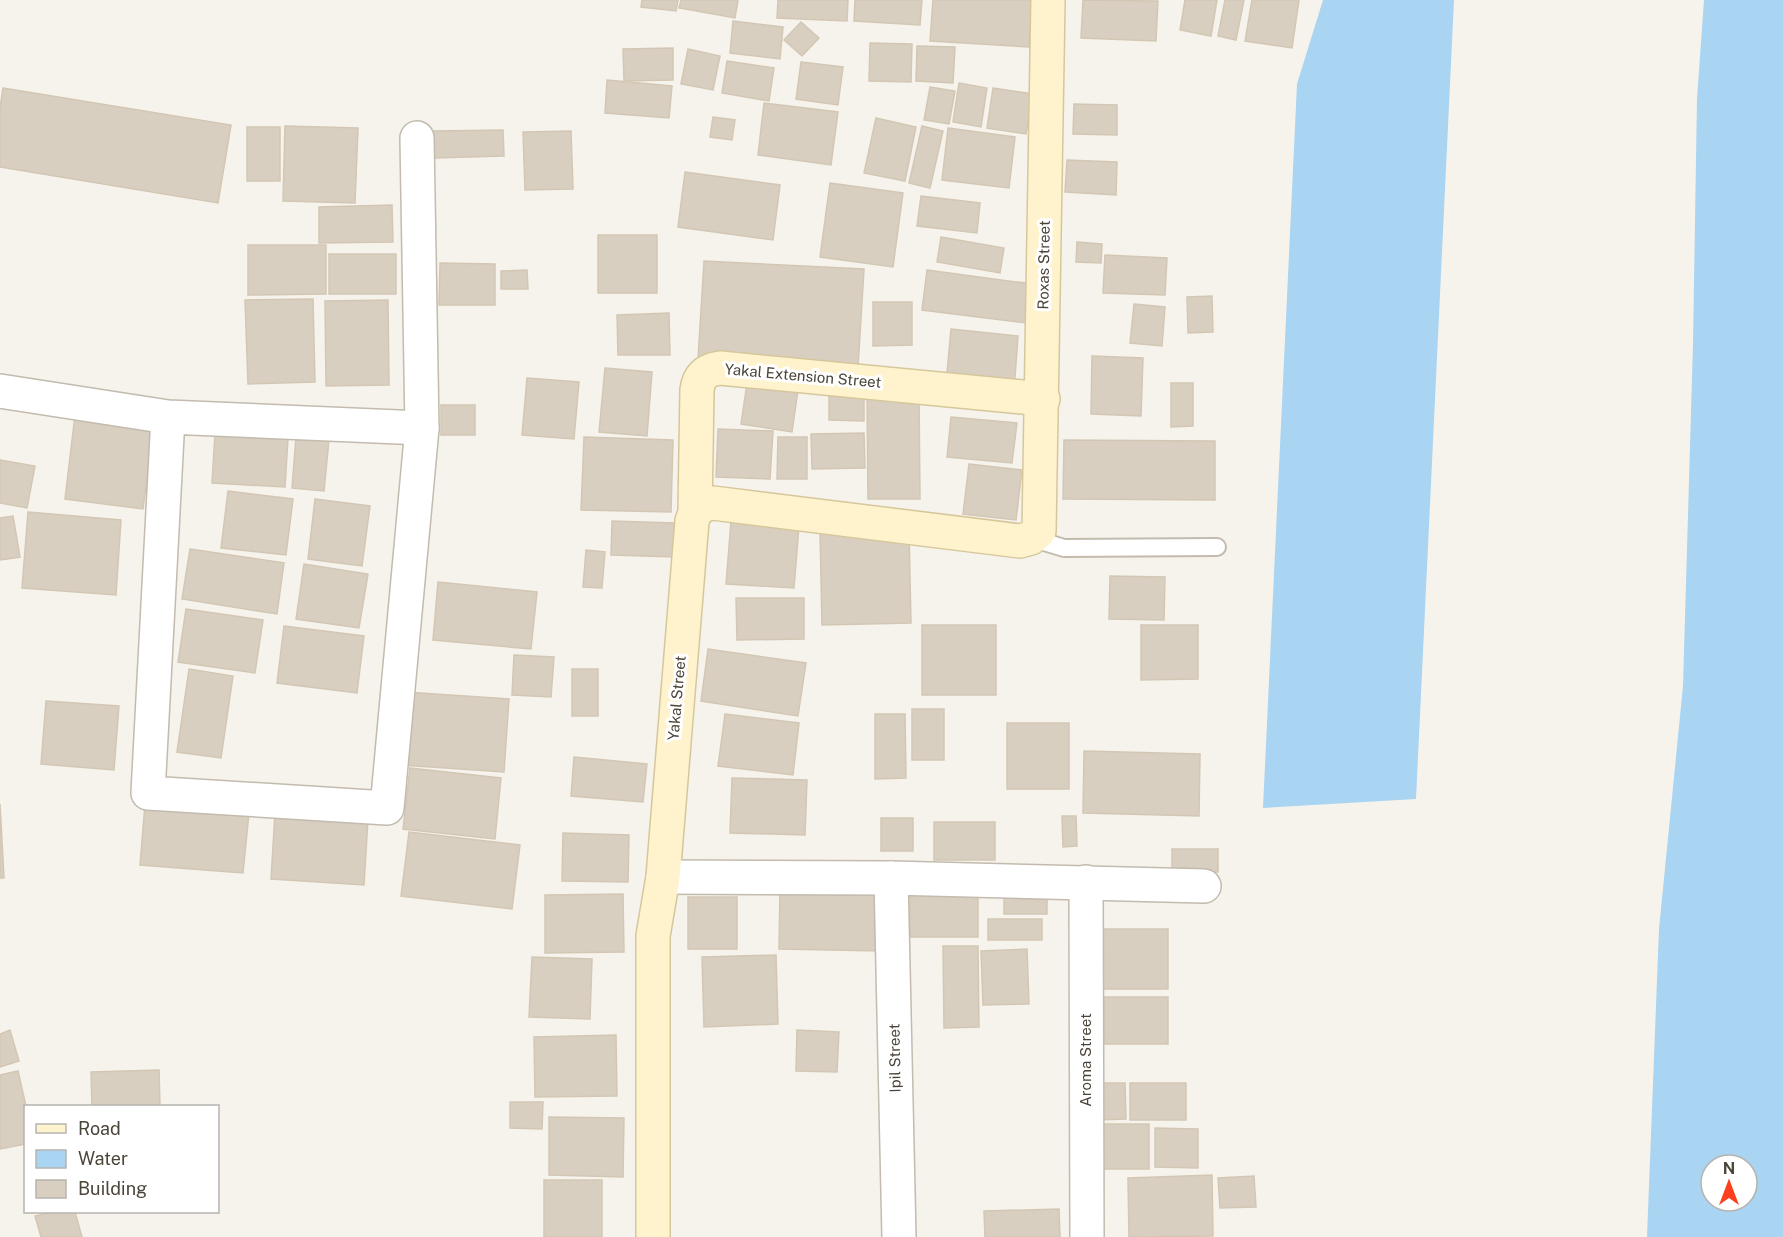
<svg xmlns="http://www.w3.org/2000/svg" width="1783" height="1237" font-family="'Public Sans',sans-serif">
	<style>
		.water { fill: #a9d4f2; fill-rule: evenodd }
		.building { fill: #d8cfc1; stroke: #d3c7b4; stroke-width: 1.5 }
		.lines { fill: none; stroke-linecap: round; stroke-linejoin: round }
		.lane-casing { stroke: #c2bbae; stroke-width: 20 }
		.street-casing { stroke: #c2bbae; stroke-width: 36 }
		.secondary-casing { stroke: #d6c79b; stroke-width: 36 }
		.lane { stroke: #fff; stroke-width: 16 }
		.street { stroke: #fff; stroke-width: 33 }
		.secondary { stroke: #fff3cd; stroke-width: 33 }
		.labels { text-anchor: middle; stroke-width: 6; stroke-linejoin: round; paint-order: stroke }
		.street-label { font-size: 15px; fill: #4b4439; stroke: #fff }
	</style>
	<rect width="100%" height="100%" fill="#f6f3ec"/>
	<g class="water">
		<polygon points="1323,0 1454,0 1416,799 1263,808 1297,84"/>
		<path d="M1704 0H1783V1237H1647L1659 929 1683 686 1693 344 1697 99ZM1711 1165H1747V1201H1711Z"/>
	</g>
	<g class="building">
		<polygon points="642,0 678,0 676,11 641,7"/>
		<polygon points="681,0 738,0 735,18 679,8"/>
		<polygon points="778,0 848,0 847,21 777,18"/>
		<polygon points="855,0 922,0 920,25 854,21"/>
		<polygon points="933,0 1032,0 1029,47 930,41"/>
		<polygon points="1083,0 1158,1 1156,41 1081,38"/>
		<polygon points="1185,0 1217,0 1211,36 1180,30"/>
		<polygon points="1225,0 1244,0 1236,40 1218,36"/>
		<polygon points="1252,0 1299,0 1292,48 1245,41"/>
		<polygon points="733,21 783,27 780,59 730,53"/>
		<polygon points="801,22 819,38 802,56 784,40"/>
		<polygon points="870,43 912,44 911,82 869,81"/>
		<polygon points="917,46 955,47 953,83 916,81"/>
		<polygon points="673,48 673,80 624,81 623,49"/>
		<polygon points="688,49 720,56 713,90 681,84"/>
		<polygon points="727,61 774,68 769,101 722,93"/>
		<polygon points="801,62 843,67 838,105 796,99"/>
		<polygon points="607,80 672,86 669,118 605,113"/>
		<polygon points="959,83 987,88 981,127 953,122"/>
		<polygon points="930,87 955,91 949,124 924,120"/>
		<polygon points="3,88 231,125 218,203 0,167 0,108"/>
		<polygon points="993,88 1033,94 1026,134 987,128"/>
		<polygon points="764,103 838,112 831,165 758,155"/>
		<polygon points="1074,104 1117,105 1117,135 1073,134"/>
		<polygon points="713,117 735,120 732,140 710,137"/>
		<polygon points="876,118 916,127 905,181 864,173"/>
		<polygon points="285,126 358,128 355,203 283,201"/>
		<polygon points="922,126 943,131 930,188 909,183"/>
		<rect x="247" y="127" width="33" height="54"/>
		<polygon points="948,128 1015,137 1009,188 942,180"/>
		<polygon points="503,130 504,156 434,158 433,131"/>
		<polygon points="571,131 573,189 525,190 523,132"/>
		<polygon points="1067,160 1117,162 1116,195 1065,192"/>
		<polygon points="685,172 780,185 773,240 678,227"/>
		<polygon points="830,183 903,193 893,267 820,257"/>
		<polygon points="921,196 980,203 977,233 917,226"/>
		<polygon points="392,205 393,242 319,243 319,207"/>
		<rect x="598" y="235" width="59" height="58"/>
		<polygon points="941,237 1004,248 1000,273 937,262"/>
		<polygon points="1077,242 1102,244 1101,263 1076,262"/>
		<polygon points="248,245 326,245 326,294 248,295"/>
		<rect x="329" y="254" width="67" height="40"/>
		<polygon points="1105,255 1167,258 1165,295 1103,293"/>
		<polygon points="704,261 864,269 858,367 698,359"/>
		<polygon points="440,263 495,264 495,305 439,305"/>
		<polygon points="527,270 528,289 501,289 501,271"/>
		<polygon points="927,270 1032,284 1027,323 922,310"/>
		<polygon points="1212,296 1213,332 1188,333 1187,297"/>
		<polygon points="313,299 315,382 248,384 245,300"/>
		<polygon points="388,300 389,385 326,386 325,301"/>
		<polygon points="873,302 912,302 912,345 873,346"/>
		<polygon points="1134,304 1165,307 1162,346 1130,343"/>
		<polygon points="669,313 670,355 618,355 617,315"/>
		<polygon points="951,329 1018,336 1014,390 946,384"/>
		<polygon points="1092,356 1143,358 1141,416 1091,414"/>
		<polygon points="605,368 652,372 647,436 599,432"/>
		<polygon points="527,378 579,382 574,439 522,435"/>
		<polygon points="747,383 798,390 792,432 741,424"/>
		<polygon points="1171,383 1193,383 1193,426 1171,427"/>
		<polygon points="829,391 864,392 864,421 829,420"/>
		<polygon points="919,393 920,499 868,499 867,394"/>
		<rect x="441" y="405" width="34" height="30"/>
		<polygon points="75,415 154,425 143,509 65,499"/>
		<polygon points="951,417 1017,423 1012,463 947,457"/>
		<polygon points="718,429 773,431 770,479 716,477"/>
		<polygon points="864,433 865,468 812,469 811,434"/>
		<polygon points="215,434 288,438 285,487 212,483"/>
		<polygon points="296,437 329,440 324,491 292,488"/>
		<polygon points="584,437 673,440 671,512 581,510"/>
		<polygon points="778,437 807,437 807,479 777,479"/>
		<polygon points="1064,440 1215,441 1215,500 1063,499"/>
		<polygon points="0,460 35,466 27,508 0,503"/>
		<polygon points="969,464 1022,470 1016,520 963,514"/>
		<polygon points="228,491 293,499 286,555 221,548"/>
		<polygon points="315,499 370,506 362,566 308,559"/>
		<polygon points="28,512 121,520 116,595 22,588"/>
		<polygon points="13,516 20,557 0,560 0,518"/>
		<polygon points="612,521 675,523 674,557 611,555"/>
		<polygon points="731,521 799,526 794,588 726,584"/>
		<polygon points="909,531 911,623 822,625 820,533"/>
		<polygon points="190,549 284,563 277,614 182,599"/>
		<polygon points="586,550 605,552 602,588 583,587"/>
		<polygon points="304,564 368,574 359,628 296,619"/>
		<polygon points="1110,576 1165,577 1164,620 1109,619"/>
		<polygon points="438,582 537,592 531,649 433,640"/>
		<polygon points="736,598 804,598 804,639 737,640"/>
		<polygon points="186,609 263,620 255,673 178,662"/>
		<rect x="922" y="625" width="74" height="70"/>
		<polygon points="1141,625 1198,625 1198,679 1141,680"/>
		<polygon points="284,626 364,636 357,693 277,683"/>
		<polygon points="708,649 806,663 798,716 701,701"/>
		<polygon points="514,655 554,657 551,697 512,695"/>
		<polygon points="189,669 233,676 221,758 177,752"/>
		<rect x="572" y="669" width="26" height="47"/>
		<polygon points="406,692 509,699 504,772 401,765"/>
		<polygon points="46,701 119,706 114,770 41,764"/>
		<rect x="912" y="709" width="32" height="51"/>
		<polygon points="725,714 799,723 793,775 718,766"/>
		<polygon points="875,714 905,714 906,778 875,779"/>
		<rect x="1007" y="723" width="62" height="66"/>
		<polygon points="1084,751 1200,754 1199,816 1083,813"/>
		<polygon points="574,757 647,764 643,802 571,796"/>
		<polygon points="410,768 501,778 495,839 403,829"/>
		<polygon points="732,778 807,780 805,835 730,833"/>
		<polygon points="0,804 4,878 0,878"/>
		<polygon points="145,804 249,813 243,873 140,865"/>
		<polygon points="275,813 368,819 364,885 271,879"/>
		<polygon points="1062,816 1076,816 1077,846 1063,847"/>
		<rect x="881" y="818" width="32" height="33"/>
		<rect x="934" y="822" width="61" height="38"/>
		<polygon points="409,832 520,845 512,909 401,896"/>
		<polygon points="563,833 629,835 628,882 562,881"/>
		<rect x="1172" y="849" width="46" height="23"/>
		<rect x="910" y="882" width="68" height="55"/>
		<polygon points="780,887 882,887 881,951 779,949"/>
		<rect x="1004" y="890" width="43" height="24"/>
		<polygon points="623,894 624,952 545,953 545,895"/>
		<rect x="688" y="897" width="49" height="52"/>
		<rect x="988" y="919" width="54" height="21"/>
		<rect x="1091" y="929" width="77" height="60"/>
		<polygon points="943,946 978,946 979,1027 944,1028"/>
		<polygon points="1027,949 1029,1004 983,1005 981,951"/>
		<polygon points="776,955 778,1024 704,1027 702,957"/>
		<polygon points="532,957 592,959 590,1019 529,1017"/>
		<rect x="1104" y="997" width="64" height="47"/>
		<polygon points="10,1030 19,1061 0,1067 0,1034"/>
		<polygon points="797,1030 839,1032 837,1072 796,1071"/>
		<polygon points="616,1035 617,1096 535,1097 534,1037"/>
		<polygon points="159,1070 160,1106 92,1106 91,1072"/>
		<polygon points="18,1071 26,1106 26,1144 0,1149 0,1075"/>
		<polygon points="1095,1083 1125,1083 1126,1119 1096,1120"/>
		<rect x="1130" y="1083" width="56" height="37"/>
		<polygon points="510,1102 543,1102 542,1129 510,1128"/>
		<polygon points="549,1117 624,1118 623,1177 549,1175"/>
		<rect x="1090" y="1124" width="59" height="45"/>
		<polygon points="1155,1128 1198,1129 1198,1168 1155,1167"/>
		<polygon points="1212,1175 1213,1236 1129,1237 1128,1178"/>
		<polygon points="1254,1176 1256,1207 1220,1208 1218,1178"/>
		<rect x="544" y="1180" width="58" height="57"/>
		<polygon points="1059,1209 1060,1237 985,1237 984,1211"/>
		<polygon points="52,1212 75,1212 82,1237 41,1237 35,1216"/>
	</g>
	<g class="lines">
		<g class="lane-casing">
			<polyline id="lane" points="1031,538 1064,548 1217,547"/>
		</g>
		<g class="street-casing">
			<g id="street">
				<polyline points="417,138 422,428"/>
				<polyline points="0,391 168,417 422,428 387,808 148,793 168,417"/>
				<polyline points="663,877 891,878 1204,886"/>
				<polyline points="891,878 899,1237"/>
				<polyline points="1086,882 1087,1237"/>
			</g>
		</g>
		<g class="secondary-casing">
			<g id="secondary">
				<path d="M695 511 697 390C699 375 706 370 720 368L1043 399"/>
				<path d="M653 1237V936L663 877 692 521C696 509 701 505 713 503L1020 541 1031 538 1039 531 1048 0"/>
			</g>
		</g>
		<use href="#lane" class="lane"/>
		<use href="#street" class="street"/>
		<use href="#secondary" class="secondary"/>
	</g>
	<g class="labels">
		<g class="street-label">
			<text transform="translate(1044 265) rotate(-89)" y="5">Roxas Street</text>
			<text transform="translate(803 376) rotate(5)" y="5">Yakal Extension Street</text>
			<text transform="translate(677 698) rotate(-85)" y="5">Yakal Street</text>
			<text transform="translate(895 1058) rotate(-91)" y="5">Ipil Street</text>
			<text transform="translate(1086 1060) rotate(-90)" y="5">Aroma Street</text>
		</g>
	</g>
	<rect x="24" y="1105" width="195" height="108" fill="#ffffff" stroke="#b7b4b0" stroke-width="1.5"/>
	<rect x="36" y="1124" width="30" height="9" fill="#fff3cd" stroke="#b7b4b0" stroke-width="1.5"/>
	<text x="78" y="1135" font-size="18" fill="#4b4439">Road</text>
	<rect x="36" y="1150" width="30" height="18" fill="#a9d4f2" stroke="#b7b4b0" stroke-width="1.5"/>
	<text x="78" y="1165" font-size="18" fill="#4b4439">Water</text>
	<rect x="36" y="1180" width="30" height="18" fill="#d8cfc1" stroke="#b7b4b0" stroke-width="1.5"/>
	<text x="78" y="1195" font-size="18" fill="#4b4439">Building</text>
	<g transform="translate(1729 1183)"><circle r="28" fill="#ffffff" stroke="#b7b4b0" stroke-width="1.5"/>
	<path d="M0-4.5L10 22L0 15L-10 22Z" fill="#fc3f1d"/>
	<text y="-9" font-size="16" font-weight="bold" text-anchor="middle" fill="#4b4439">N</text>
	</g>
</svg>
